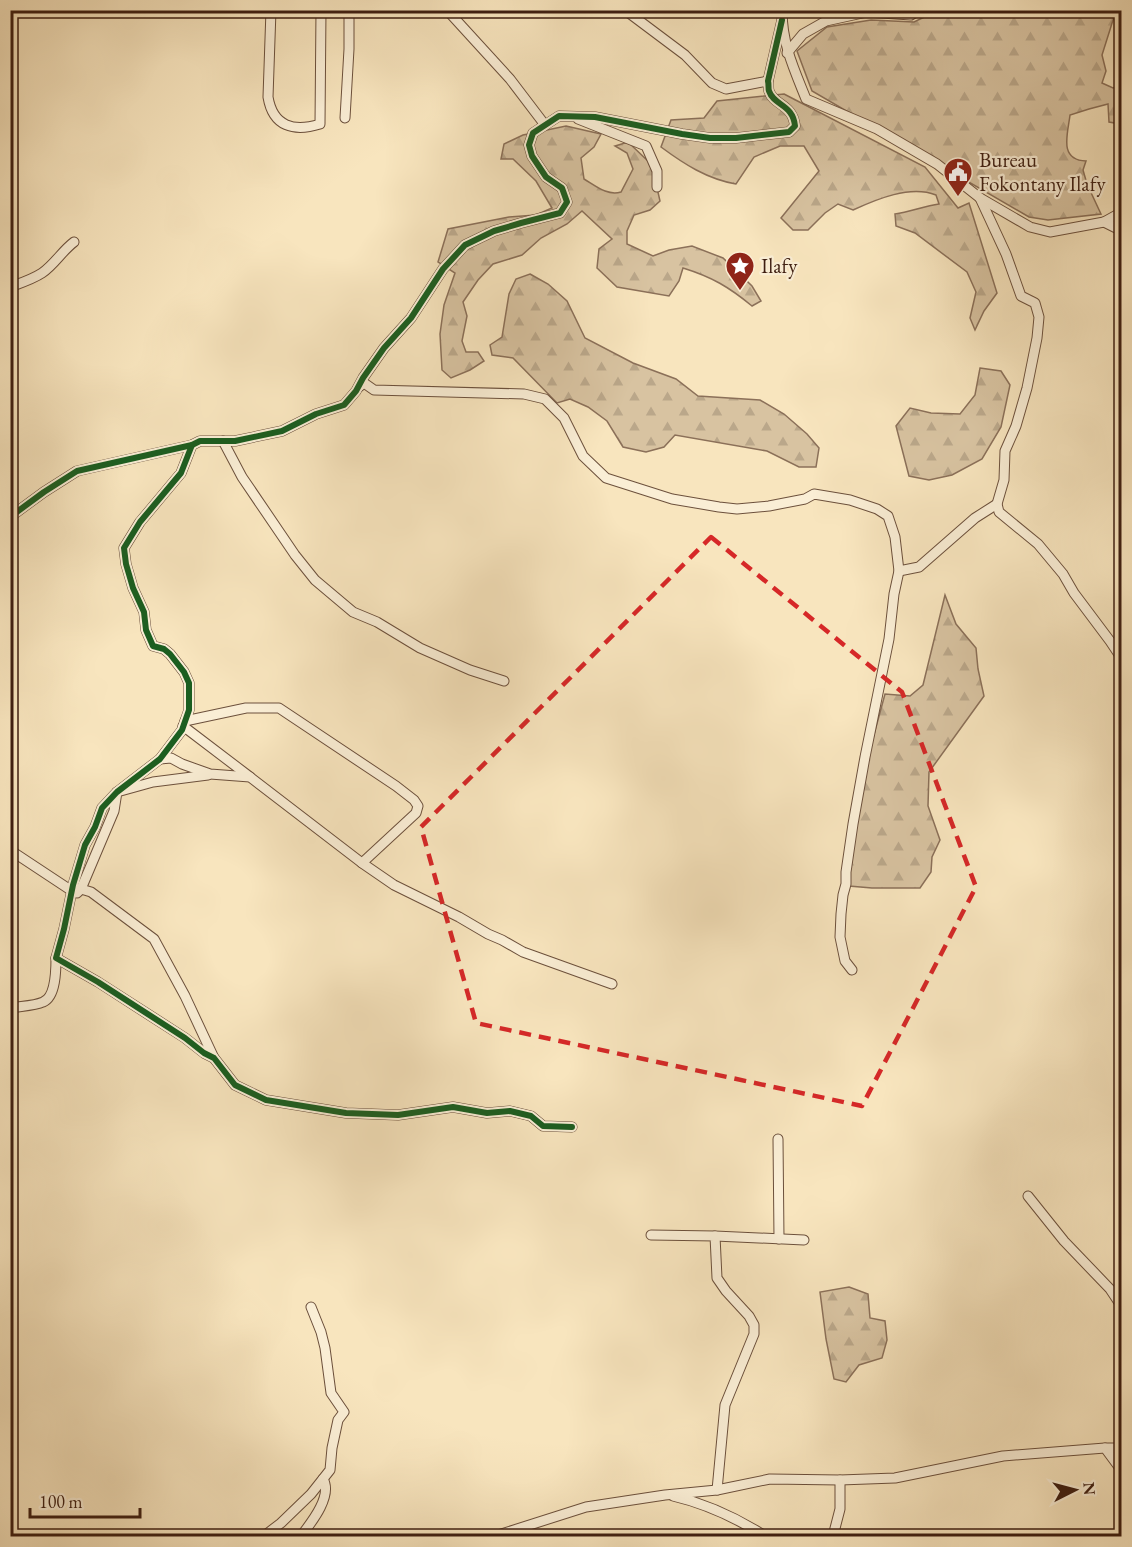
<svg xmlns="http://www.w3.org/2000/svg" width="1132" height="1547" font-family="'EB Garamond',serif">
	<style>
		.forest { fill: url(#forest-firs); stroke: #8b7059; stroke-width: 1.5 }
		.lines { fill: none; stroke-linecap: round; stroke-linejoin: round }
		.minor-casing { stroke: #6c503c; stroke-width: 11 }
		.minor { stroke: #faeed5; stroke-width: 9 }
		.cycleway-casing { stroke: #faeed5; stroke-width: 10 }
		.cycleway { stroke: #1b5e20; stroke-width: 6 }
		.marked { fill: none; stroke: #d62828; stroke-width: 4.5; stroke-dasharray: 12 8; stroke-linejoin: round }
		.labels { text-anchor: middle; stroke-width: 4.5; stroke-linejoin: round; paint-order: stroke }
		.poi-label { font-size: 21px; fill: #3e1e11; stroke: #faeed5; text-anchor: start }
	</style>
	<defs>
		<pattern id="forest-firs" width="22" height="20" patternUnits="userSpaceOnUse" patternTransform="scale(1.5)"><rect width="22" height="20" fill="#d8c3a1"/><path d="M5 1l3.5 6h-7zM16 11l3.5 6h-7z" fill="#baa78a"/></pattern>
	</defs>
	<rect width="100%" height="100%" fill="#f8e5be"/>
	<filter id="stains"><feTurbulence type="fractalNoise" baseFrequency=".00333" numOctaves="4"/><feColorMatrix values="0 0 0 0 .2 0 0 0 0 .09 0 0 0 0 .02 0 0 0 .5 -.17"/></filter>
	<radialGradient id="worn" r=".72"><stop offset=".6" stop-color="#630" stop-opacity="0"/><stop offset="1" stop-color="#630" stop-opacity=".3"/></radialGradient>
	<g class="forest">
		<path d="M937 11H1113L1114 17 1102 55 1106 71 1102 83 1113 88 1121 85V124L1109 122 1108 104 1089 109 1070 115C1068 133 1058 160 1086 161L1083 170 1087 184 1101 214 1048 220 1029 217 812 91 797 51 827 27 871 20 914 22Z"/>
		<path d="M784 94 925 167 958 208 969 203 997 293 984 311 975 330 970 318 976 292 967 272 915 233 896 226 895 214C910 212 924 206 939 204L936 195C910 185 877 199 853 210L838 204 825 213 808 230H793L781 218 819 171 804 146H780L754 157 736 184C707 179 684 164 661 147L671 120 704 118 717 101Z"/>
		<path d="M566 126 601 134 594 147 581 158 584 179C596 186 607 196 621 192L633 169 627 153 615 146 628 142 650 163 655 179 660 201 650 210 634 215 627 231V244L653 256 669 250 692 246 723 258 752 286 761 301 752 306C729 287 712 277 683 268L679 281 669 296 617 287 597 268 599 249 612 239 582 211 567 224 541 238 522 255 493 264 478 280 463 302 467 316 462 341 466 352H478L484 361 470 370 451 378 442 370 440 334 444 305 455 273 438 262 448 229 509 217 536 215 552 208 536 181 513 159H501L504 144 523 135Z"/>
		<polygon points="530,274 548,284 567,301 585,338 633,363 676,379 698,396 760,400 784,414 807,434 819,448 816,467 799,467 767,451 675,435 664,447 646,452 623,447 607,421 588,407 570,399 557,403 513,358 492,355 490,345 502,337 509,294 516,279"/>
		<polygon points="980,368 1001,371 1010,385 1001,427 982,459 952,475 929,480 909,476 896,426 910,408 931,413 960,414 975,395"/>
		<polygon points="945,595 956,624 976,648 978,669 984,696 929,772 928,806 940,840 932,857 931,872 920,888 872,888 849,886 849,869 869,753 885,694 910,696 923,685"/>
		<polygon points="849,1287 868,1294 870,1318 885,1321 887,1340 882,1358 859,1365 846,1382 834,1379 826,1339 820,1292"/>
	</g>
	<g class="lines">
		<g class="minor-casing">
			<g id="minor">
				<path d="M271 10 268 97C273 127 294 132 320 124L321 10"/>
				<polyline points="447,10 510,79 545,125"/>
				<polyline points="625,10 685,55 712,83 726,89 768,81"/>
				<path d="M782 10C782 44 794 69 806 99L877 129 937 164 980 198 1030 227 1050 232 1104 222 1122 231"/>
				<polyline points="787,53 803,34 826,21 867,12 911,15 919,10"/>
				<polyline points="345,118 349,49 349,10"/>
				<polyline points="578,119 646,146 657,171 657,187"/>
				<polyline points="980,198 1006,254 1021,296 1035,303 1039,317 1037,338 1027,388 1016,426 1005,451 1004,480 997,504 999,512 1038,544 1063,574 1074,593 1110,641 1122,659"/>
				<polyline points="1104,222 1122,212"/>
				<path d="M10 287C21 283 33 279 42 273 54 265 62 251 74 242"/>
				<polyline points="359,387 364,383 374,390 524,394 545,399 564,418 583,456 606,478 672,499 719,507 737,509 769,506 805,499 814,494 850,500 877,509 888,516 895,537 899,571 894,594 889,639 865,757 853,824 846,872 846,884 843,895 841,914 840,937 845,961 852,970"/>
				<polyline points="223,441 242,477 295,555 315,580 353,612 377,622 420,648 470,670 504,681"/>
				<polyline points="192,445 181,473 140,522 124,548 126,564 133,588 144,612 146,630 153,646 164,649 170,654 184,672 189,683 189,710 182,730 160,759 117,792 102,808 95,827 85,845 73,885 64,929 56,958 98,982 185,1038 204,1053 214,1058 235,1085 266,1100 346,1113 398,1115 453,1107 487,1113 510,1111 531,1116 543,1126 572,1127"/>
				<path d="M10 517 44 492 77 471 192 445 200 441H235L282 431 316 414 344 405 356 391 363 378 384 348 411 318 443 269 465 245 494 231 521 223 560 213 567 202 562 188 546 177 532 156 529 145 533 133 559 116 595 117 682 134 710 138H736L789 132 795 126C793 104 774 106 769 91 768 88 769 85 768 81L782 20"/>
				<polyline points="899,571 919,567 975,518 997,504"/>
				<polyline points="185,721 246,708 279,708 396,786 414,800 418,806 416,813 362,863"/>
				<polyline points="183,726 250,777"/>
				<polyline points="160,759 171,758 182,764 210,774 250,777 362,863 394,885 459,917 488,934 502,940 523,952 612,984"/>
				<polyline points="10,850 72,891"/>
				<polyline points="81,889 91,892 154,939 185,996 214,1058"/>
				<polyline points="77,893 81,889 114,811 117,792 153,782 208,775"/>
				<path d="M10 1008C21 1006 34 1006 43 1002 56 997 56 969 56 958"/>
				<polyline points="778,1139 779,1239"/>
				<polyline points="1028,1196 1064,1241 1110,1289 1122,1307"/>
				<polyline points="651,1235 715,1236 717,1278 726,1291 749,1316 754,1325 754,1334 725,1405 717,1490"/>
				<polyline points="715,1236 804,1240"/>
				<polyline points="1105,1448 1122,1448"/>
				<path d="M673 1496C707 1504 735 1517 765 1536"/>
				<polyline points="264,1536 281,1523 311,1494 330,1470 332,1448 338,1420 344,1412 331,1393 325,1348 321,1332 311,1307"/>
				<path d="M301 1536C311 1523 333 1496 323 1479"/>
				<polyline points="495,1536 586,1507 665,1495 717,1490 770,1479 840,1480 895,1478 1003,1456 1105,1448 1122,1471"/>
				<polyline points="833,1536 840,1509 840,1480"/>
			</g>
		</g>
		<use href="#minor" class="minor"/>
		<g class="cycleway-casing">
			<g id="cycleway">
				<polyline points="192,445 181,473 140,522 124,548 126,564 133,588 144,612 146,630 153,646 164,649 170,654 184,672 189,683 189,710 182,730 160,759 117,792 102,808 95,827 85,845 73,885 64,929 56,958 98,982 185,1038 204,1053 214,1058 235,1085 266,1100 346,1113 398,1115 453,1107 487,1113 510,1111 531,1116 543,1126 572,1127"/>
				<path d="M10 517 44 492 77 471 192 445 200 441H235L282 431 316 414 344 405 356 391 363 378 384 348 411 318 443 269 465 245 494 231 521 223 560 213 567 202 562 188 546 177 532 156 529 145 533 133 559 116 595 117 682 134 710 138H736L789 132 795 126C793 104 774 106 769 91 768 88 769 85 768 81L782 20"/>
			</g>
		</g>
		<use href="#cycleway" class="cycleway"/>
	</g>
	<path class="marked" d="M711 537 902 692 976 887 862 1106 476 1023 421 827Z"/>
	<defs>
		<g id="civic-pin" transform="scale(1.5)"><path d="M0 17L-7.5 6A9.5 9.5 0 1 1 7.5 6Z" fill="#8f2418" stroke="#faeed5"/><path d="M-.6-6.5H3V-4.5H.6V-3L4-1V1h2V6H-6V1h2V-1L-.6-3ZM-1.2 2.5V6h2.4V2.5Z" fill="#fff"/></g>
		<g id="sight-pin" transform="scale(1.5)"><path d="M0 17L-7.5 6A9.5 9.5 0 1 1 7.5 6Z" fill="#8f2418" stroke="#faeed5"/><path d="M0-6L1.8-2.2L6-1.7L2.9 1.2L3.7 5.4L0 3.3L-3.7 5.4L-2.9 1.2L-6-1.7L-1.8-2.2Z" fill="#fff"/></g>
	</defs>
	<g fill-rule="evenodd">
		<use href="#civic-pin" x="958" y="172"/>
		<use href="#sight-pin" x="740" y="266"/>
	</g>
	<g class="labels">
		<g class="poi-label">
			<text x="979" y="167">Bureau<tspan x="979" dy="24">Fokontany Ilafy</tspan></text>
			<text x="761" y="273">Ilafy</text>
		</g>
	</g>
	<rect width="1132" height="1547" fill="none" stroke="#f8e5be" stroke-width="36"/>
	<rect x="12" y="12" width="1108" height="1523" fill="none" stroke="#3e1e11" stroke-width="3"/>
	<rect x="18" y="18" width="1096" height="1511" fill="none" stroke="#3e1e11" stroke-width="1.5"/>
	<g transform="translate(1075 1490) rotate(84)" stroke="#faeed5" stroke-width="4.5" paint-order="stroke">
	<path d="M0-4.5L10 22L0 15L-10 22Z" fill="#3e1e11"/>
	<text y="-9" font-size="16" font-weight="bold" text-anchor="middle" fill="#3e1e11">N</text>
	</g>
	<path d="M30 1508v9h110v-9" fill="none" stroke="#3e1e11" stroke-width="3"/>
	<text x="39" y="1508" font-size="18" fill="#3e1e11" stroke="#faeed5" stroke-width="4.5" paint-order="stroke">100 m</text>
	<rect width="100%" height="100%" filter="url(#stains)"/>
	<rect width="100%" height="100%" fill="url(#worn)"/>
</svg>
